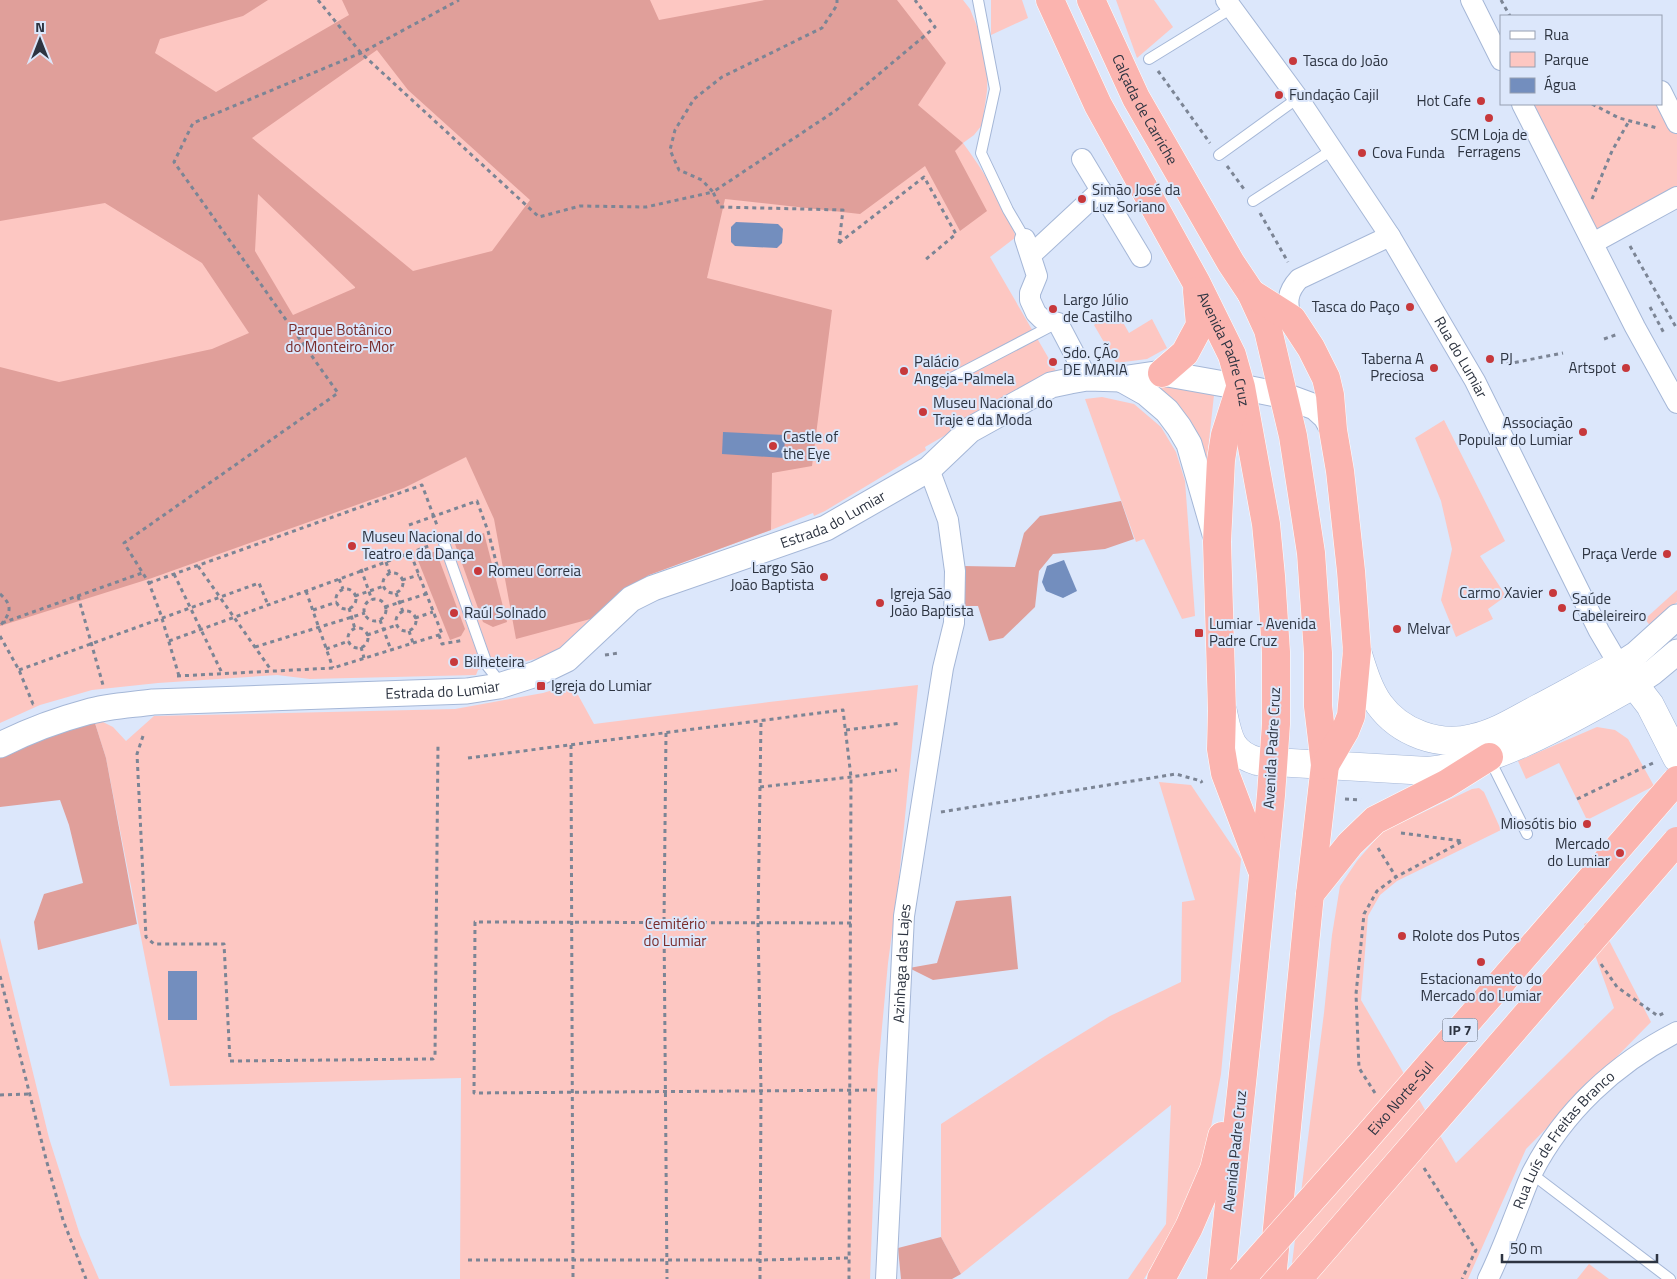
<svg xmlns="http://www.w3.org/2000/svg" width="1677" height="1279" font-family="'Titillium Web',sans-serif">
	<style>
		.green { fill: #fdc7c2 }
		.forest { fill: #e09f9a; fill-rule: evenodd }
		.water { fill: #738ebe }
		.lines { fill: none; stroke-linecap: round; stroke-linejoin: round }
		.service-casing { stroke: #a5b7d7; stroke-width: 12 }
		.minor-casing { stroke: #a5b7d7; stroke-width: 22 }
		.tertiary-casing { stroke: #a5b7d7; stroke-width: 27 }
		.secondary-casing { stroke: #a5b7d7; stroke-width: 29 }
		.trunk-casing { stroke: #fff; stroke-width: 29 }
		.path { stroke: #7c8595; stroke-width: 3; stroke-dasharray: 4 4; stroke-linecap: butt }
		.service { stroke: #fff; stroke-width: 10 }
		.minor { stroke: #fff; stroke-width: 20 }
		.tertiary { stroke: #fff; stroke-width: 25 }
		.secondary { stroke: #fff; stroke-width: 28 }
		.trunk { stroke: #fbb4af; stroke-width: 28 }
		.trunk-bridge-casing { stroke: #fff; stroke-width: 29; stroke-linecap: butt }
		.trunk-bridge { stroke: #fbb4af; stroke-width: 28 }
		.poi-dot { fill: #c7383b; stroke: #dce7fb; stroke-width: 2 }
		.labels { text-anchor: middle; stroke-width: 4; stroke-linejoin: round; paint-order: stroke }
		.shield { fill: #dce7fb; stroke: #626a79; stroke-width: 1 }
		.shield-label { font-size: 14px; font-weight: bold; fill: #2d3441 }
		.poi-label { font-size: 15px; fill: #2d3441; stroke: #dce7fb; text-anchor: start }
		.street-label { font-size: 15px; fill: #2d3441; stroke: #dce7fb }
		.park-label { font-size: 15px; fill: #792c2b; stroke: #dce7fb }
	</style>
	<rect width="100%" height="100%" fill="#dce7fb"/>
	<g class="green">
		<path d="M0 0H963L970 9 982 39 988 57 987 91 982 125 974 135 963 143C985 173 1003 203 1016 237L990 257 1056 371 925 447 926 450 825 511 814 516 813 513 771 530 649 575 622 592 568 646 551 655 503 667 501 665 497 664 478 670 476 675 310 679 277 675 158 683 92 690 40 705 0 723Z"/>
		<polygon points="991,0 1022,0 1028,18 991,35"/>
		<polygon points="1116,0 1154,0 1173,27 1137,58"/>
		<polygon points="1522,104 1661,104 1677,123 1677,197 1593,243"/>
		<polygon points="1115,308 1129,333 1152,319 1167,348 1147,359 1116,363 1094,325"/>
		<path d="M1165 382 1211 389 1214 395 1207 459 1204 465C1193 439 1183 406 1159 388Z"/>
		<polygon points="1102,397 1134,404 1161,427 1176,452 1185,481 1195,616 1182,619 1144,539 1136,542 1085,399"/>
		<polygon points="1444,420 1505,541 1480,556 1506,596 1488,609 1493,619 1456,637 1441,600 1452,549 1441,501 1415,438"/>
		<polygon points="1677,590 1677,602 1651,627 1645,619"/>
		<polygon points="572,684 594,724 769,702 918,685 898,888 888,963 878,1070 870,1279 460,1279 461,1078 170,1086 106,758 93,717 113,727 126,741 154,716 455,709 543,693"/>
		<polygon points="1597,727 1615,730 1628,739 1654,786 1587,820 1559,763 1526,779 1518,761"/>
		<polygon points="1159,782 1191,785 1241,859 1221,1074 1211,1127 1197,1179 1180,1219 1144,1279 1128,1279 1166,1224 1171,1105 961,1274 941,1237 941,1124 1045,1056 1110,1016 1181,982 1182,902 1195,900"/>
		<polygon points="1479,788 1484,792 1501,830 1397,881 1380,895 1368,916 1361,1000 1456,1163 1614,1008 1584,924 1597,917 1651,1022 1526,1149 1468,1279 1290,1279 1324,1013 1332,935 1340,886 1357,861 1382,832 1472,789"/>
		<polygon points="0,938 49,1138 80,1235 99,1279 0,1279"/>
		<polygon points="1589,1264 1609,1279 1577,1279"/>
	</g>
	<g class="forest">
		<path d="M0 0H268L243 16 160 39 155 53 216 92 349 15 342 0H650L659 20 765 0H897L946 63 918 105 963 143 955 151 987 211 960 231 925 166 860 214 725 199 707 278 832 310 812 466 772 473 771 530 649 575 622 592 594 618 516 639 494 519 466 457 404 488 152 578 0 626V367L59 382 212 349 249 333 202 263 105 203 0 221ZM377 50 408 90 530 200 492 251 413 271 252 138ZM258 194 355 287V288L293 315 255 251Z"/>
		<polygon points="1121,501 1134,539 1105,549 1053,554 1039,571 1035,607 1003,638 989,641 978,606 960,606 963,566 1015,567 1024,533 1040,516"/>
		<polygon points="484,533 507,622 493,627 483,622 455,544"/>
		<polygon points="436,551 465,629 461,636 450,640 417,558"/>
		<polygon points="93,717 106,758 137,924 38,950 34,922 44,894 83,883 69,825 60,800 0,807 0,758 24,743"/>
		<polygon points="1011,896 1018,969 933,980 909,968 937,963 956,901"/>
		<polygon points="941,1237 961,1274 952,1279 901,1279 898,1248"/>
	</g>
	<g class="water">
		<polygon points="736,222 778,224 783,229 782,243 777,248 735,246 731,242 731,227"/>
		<polygon points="723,432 785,435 784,458 722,454"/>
		<polygon points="1064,560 1077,591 1063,598 1046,591 1042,582 1047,566"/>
		<rect x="168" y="971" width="29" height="49"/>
	</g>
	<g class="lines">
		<g class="service-casing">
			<g id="service">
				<polyline points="978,0 995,89 981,153 1008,210 1025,239"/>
				<polyline points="1149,59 1232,8"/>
				<polyline points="1219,155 1298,98"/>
				<polyline points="1253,201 1332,150"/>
				<polyline points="944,382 1055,324"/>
				<polyline points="443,540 488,667 496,677 499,685"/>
				<polyline points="1489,758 1527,834"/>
				<polyline points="1532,1174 1670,1279"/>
			</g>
		</g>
		<g class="minor-casing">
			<g id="minor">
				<path id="s1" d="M1226 0 1298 98 1390 236 1475 381 1599 631 1619 665"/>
				<polyline points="1471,0 1501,60"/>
				<polyline points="1661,91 1677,123"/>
				<polyline points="1522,104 1635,327 1677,403"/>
				<polyline points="1082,159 1141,257"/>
				<polyline points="1025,239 1037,276 1030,293 1030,300 1036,313 1042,319 1058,323 1087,378"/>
				<polyline points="1593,243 1677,197"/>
				<polyline points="1031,255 1101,190"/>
				<path d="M1292 319C1286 303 1287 292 1299 279L1390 236"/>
				<path id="s2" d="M886 1279 904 916 943 668 954 623 955 571 948 520 929 469"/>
				<path id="s3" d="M1488 1279C1500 1255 1509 1230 1519 1205 1523 1195 1527 1183 1532 1173 1563 1112 1616 1063 1677 1032"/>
			</g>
		</g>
		<g class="tertiary-casing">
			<g id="tertiary">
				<polyline points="1121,379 1146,393 1167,411 1179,427 1189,444 1215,534"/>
				<polyline points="1619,665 1636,654 1677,617"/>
				<polyline points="1635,684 1653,672 1677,652"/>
				<path id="s4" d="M0 745C28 731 57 720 87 712 108 706 131 705 153 702L467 691 499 686 536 674 567 659 631 599 653 588 826 528 929 469 970 430 1051 385 1070 381 1087 378 1121 379 1162 373 1241 387 1285 396 1315 407 1326 417 1333 430"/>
			</g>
		</g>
		<g class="secondary-casing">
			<g id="secondary">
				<path d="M1357 651C1363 670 1368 688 1379 704 1400 733 1439 747 1473 738 1497 733 1518 719 1539 708 1566 694 1592 679 1619 665L1650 705 1677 758"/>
				<path d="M1223 712C1228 736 1230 753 1257 761L1428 771C1501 763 1571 719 1635 684"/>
			</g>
		</g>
		<g class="trunk-casing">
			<g id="trunk">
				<path id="s5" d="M1050 0 1098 105 1196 282 1232 355 1241 387 1266 524 1271 576 1276 652V724L1271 795 1248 1027 1221 1279"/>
				<path id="s6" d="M1091 0 1136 98 1231 263 1251 293 1268 330 1293 436 1311 553 1318 653V706L1325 765 1310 894 1272 1279"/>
				<polyline points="1251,293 1292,319 1311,348 1326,378 1330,395 1333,430 1340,471 1351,571 1357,651 1351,716 1345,731 1325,765"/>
				<polyline points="1162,373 1185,353 1200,325 1197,291"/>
				<polyline points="1240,388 1225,435 1221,460 1217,542 1222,711 1221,749 1225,773 1261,868"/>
				<polyline points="1310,894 1350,844 1375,820 1446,784 1489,757"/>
				<polyline points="1161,1279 1189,1227 1214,1169 1222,1136"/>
			</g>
		</g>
		<g class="path">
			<polyline points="318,0 361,53 539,217 580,206 646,207 713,192 702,180 679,170 670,150 675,130 694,99 722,77 822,28 837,5 837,0"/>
			<polyline points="1501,0 1510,16"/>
			<polyline points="1158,71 1210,143"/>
			<polyline points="1592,104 1619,118 1657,128"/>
			<polyline points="1227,166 1244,189"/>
			<polyline points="1592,199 1612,151 1629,121"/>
			<polyline points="1260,213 1288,262"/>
			<polyline points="839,243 843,210 720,207 713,192 835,111 935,27 915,0"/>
			<polyline points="839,243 924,177 956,234 925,260"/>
			<polyline points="1630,246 1677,329"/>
			<polyline points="1650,307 1665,335"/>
			<polyline points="1604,339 1618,334"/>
			<polyline points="1507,364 1563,353"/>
			<polyline points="409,525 477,501 488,531 499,573"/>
			<polyline points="386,562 390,574"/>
			<polyline points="198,566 271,670"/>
			<polyline points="361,569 372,600"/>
			<circle cx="393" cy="583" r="10"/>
			<polyline points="174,574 222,673"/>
			<polyline points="339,579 343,589"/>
			<polyline points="402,580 419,575"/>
			<polyline points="149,583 422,485 438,528"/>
			<circle cx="346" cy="599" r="10"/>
			<polyline points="306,591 333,668"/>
			<polyline points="396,593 403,612"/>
			<path d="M0 594C14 606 10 614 0 626"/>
			<polyline points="78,596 103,685"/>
			<polyline points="355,596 384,586"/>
			<circle cx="375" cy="610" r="11"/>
			<polyline points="385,607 426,594"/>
			<polyline points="349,608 355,629"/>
			<polyline points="313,610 337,602"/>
			<circle cx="406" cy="621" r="10"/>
			<polyline points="415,618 433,612"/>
			<polyline points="380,620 391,650"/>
			<polyline points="2,623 142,573"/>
			<circle cx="358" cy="638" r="10"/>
			<polyline points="409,631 413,643"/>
			<polyline points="367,635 397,625"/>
			<polyline points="439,635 442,644 464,640"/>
			<polyline points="0,636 19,670 33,704 36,704"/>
			<polyline points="169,641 386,562 431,545"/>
			<polyline points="255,647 365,613"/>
			<polyline points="361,647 364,658"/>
			<polyline points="326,649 349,641"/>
			<polyline points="605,655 619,653"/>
			<polyline points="19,670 259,583 268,605"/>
			<polyline points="177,676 333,668 442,634 410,552"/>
			<polyline points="179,676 161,615 149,583 124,543 338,393 174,162 193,123 361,53 459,0"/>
			<polyline points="846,730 901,723"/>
			<polyline points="666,733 664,922 667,1279"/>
			<polyline points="143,736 137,754 146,937 154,944 224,944 230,1061 433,1059 435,1057 438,744"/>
			<polyline points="571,745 573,1279"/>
			<polyline points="468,758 843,710 851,777 849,1279"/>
			<polyline points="760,787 851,777 897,770"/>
			<polyline points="1345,799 1361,800"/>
			<polyline points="1577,799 1653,763"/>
			<polyline points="941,812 1176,774 1201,781 1202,783"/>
			<polyline points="1401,833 1462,841"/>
			<polyline points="1378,848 1396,877"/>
			<polyline points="851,923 475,922 474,1093 876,1090"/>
			<polyline points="1601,964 1617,987 1658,1016 1664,1013 1666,1015"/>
			<polyline points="0,976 46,1159 63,1220 86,1279"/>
			<polyline points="1375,1093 1359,1068 1356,994 1364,914 1377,891 1396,877 1463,841"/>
			<polyline points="0,1095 29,1094"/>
			<polyline points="1424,1168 1476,1250 1462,1279"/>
			<polyline points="468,1260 760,1260 849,1258"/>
			<polyline points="760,1279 761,1091 758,922 761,720"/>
		</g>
		<use href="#service" class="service"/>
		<use href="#minor" class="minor"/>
		<use href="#tertiary" class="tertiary"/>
		<use href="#secondary" class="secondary"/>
		<use href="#trunk" class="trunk"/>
		<g class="trunk-bridge-casing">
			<g id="trunk-bridge">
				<path id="s7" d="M1241 1279 1361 1144 1677 780"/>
				<polyline points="1298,1279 1677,841"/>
			</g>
		</g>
		<use href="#trunk-bridge" class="trunk-bridge"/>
	</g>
	<g class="poi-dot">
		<circle cx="1293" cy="61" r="5"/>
		<circle cx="1279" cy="95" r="5"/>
		<circle cx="1481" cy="101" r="5"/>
		<circle cx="1489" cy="118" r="5"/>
		<circle cx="1362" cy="153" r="5"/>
		<circle cx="1082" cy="199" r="5"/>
		<circle cx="1410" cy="307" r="5"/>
		<circle cx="1053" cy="309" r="5"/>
		<circle cx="1490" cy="359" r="5"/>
		<circle cx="1053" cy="362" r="5"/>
		<circle cx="1434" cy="368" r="5"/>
		<circle cx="1626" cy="368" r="5"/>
		<circle cx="904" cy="371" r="5"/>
		<circle cx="923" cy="412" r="5"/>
		<circle cx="1583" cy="432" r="5"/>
		<circle cx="773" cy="446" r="5"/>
		<circle cx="352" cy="546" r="5"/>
		<circle cx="1667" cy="554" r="5"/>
		<circle cx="478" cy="571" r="5"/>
		<circle cx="824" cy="577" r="5"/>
		<circle cx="1553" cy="593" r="5"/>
		<circle cx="880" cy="603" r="5"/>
		<circle cx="1562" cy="608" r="5"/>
		<circle cx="454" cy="613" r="5"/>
		<circle cx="1397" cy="629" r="5"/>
		<rect x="1194" y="628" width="10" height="10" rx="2.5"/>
		<circle cx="454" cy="662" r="5"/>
		<rect x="536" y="681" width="10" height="10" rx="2.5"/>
		<circle cx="1587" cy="824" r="5"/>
		<circle cx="1620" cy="853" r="5"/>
		<circle cx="1402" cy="936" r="5"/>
		<circle cx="1481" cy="962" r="5"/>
	</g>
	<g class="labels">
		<rect class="shield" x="1442.5" y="1018.5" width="35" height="23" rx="4"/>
		<g class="shield-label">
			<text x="1460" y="1035">IP 7</text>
		</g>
		<g class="poi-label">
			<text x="1303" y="66">Tasca do João</text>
			<text x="1289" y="100">Fundação Cajil</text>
			<text x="1471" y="106" text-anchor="end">Hot Cafe</text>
			<text x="1489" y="140" text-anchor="middle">SCM Loja de<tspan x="1489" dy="17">Ferragens</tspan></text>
			<text x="1372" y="158">Cova Funda</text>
			<text x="1092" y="195">Simão José da<tspan x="1092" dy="17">Luz Soriano</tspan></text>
			<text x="1063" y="305">Largo Júlio<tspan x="1063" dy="17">de Castilho</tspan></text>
			<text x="1400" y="312" text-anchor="end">Tasca do Paço</text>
			<text x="1063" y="358">Sdo. ÇÃo<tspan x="1063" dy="17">DE MARIA</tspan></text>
			<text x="1424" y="364" text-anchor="end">Taberna A<tspan x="1424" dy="17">Preciosa</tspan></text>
			<text x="1500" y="364">PJ</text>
			<text x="914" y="367">Palácio<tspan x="914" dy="17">Angeja-Palmela</tspan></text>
			<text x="1616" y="373" text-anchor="end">Artspot</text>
			<text x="933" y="408">Museu Nacional do<tspan x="933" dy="17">Traje e da Moda</tspan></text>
			<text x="1573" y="428" text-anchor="end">Associação<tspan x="1573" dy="17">Popular do Lumiar</tspan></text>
			<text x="783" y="442">Castle of<tspan x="783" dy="17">the Eye</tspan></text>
			<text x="362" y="542">Museu Nacional do<tspan x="362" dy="17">Teatro e da Dança</tspan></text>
			<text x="1657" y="559" text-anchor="end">Praça Verde</text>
			<text x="814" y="573" text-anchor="end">Largo São<tspan x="814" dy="17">João Baptista</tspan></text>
			<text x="488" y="576">Romeu Correia</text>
			<text x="1543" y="598" text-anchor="end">Carmo Xavier</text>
			<text x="890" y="599">Igreja São<tspan x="890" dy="17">João Baptista</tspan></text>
			<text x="1572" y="604">Saúde<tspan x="1572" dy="17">Cabeleireiro</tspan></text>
			<text x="464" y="618">Raúl Solnado</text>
			<text x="1209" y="629">Lumiar - Avenida<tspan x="1209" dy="17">Padre Cruz</tspan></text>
			<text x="1407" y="634">Melvar</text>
			<text x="464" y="667">Bilheteira</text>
			<text x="551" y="691">Igreja do Lumiar</text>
			<text x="1577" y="829" text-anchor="end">Miosótis bio</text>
			<text x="1610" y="849" text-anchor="end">Mercado<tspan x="1610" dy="17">do Lumiar</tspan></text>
			<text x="1412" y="941">Rolote dos Putos</text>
			<text x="1481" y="984" text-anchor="middle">Estacionamento do<tspan x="1481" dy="17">Mercado do Lumiar</tspan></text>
		</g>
		<g class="street-label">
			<text dy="5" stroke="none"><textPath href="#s6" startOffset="122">Calçada de Carriche</textPath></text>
			<text dy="5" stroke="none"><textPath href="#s5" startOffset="391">Avenida Padre Cruz</textPath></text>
			<text dy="5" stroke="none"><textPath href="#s1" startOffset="428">Rua do Lumiar</textPath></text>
			<text dy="5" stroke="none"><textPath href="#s4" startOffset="885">Estrada do Lumiar</textPath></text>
			<text dy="5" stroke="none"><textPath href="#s4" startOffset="450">Estrada do Lumiar</textPath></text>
			<text transform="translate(1272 748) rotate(-87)" y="5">Avenida Padre Cruz</text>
			<text dy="5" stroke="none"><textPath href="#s2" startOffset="316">Azinhaga das Lajes</textPath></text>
			<text dy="5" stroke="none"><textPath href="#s7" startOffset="241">Eixo Norte-Sul</textPath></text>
			<text dy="5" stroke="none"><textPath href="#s3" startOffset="160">Rua Luís de Freitas Branco</textPath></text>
			<text transform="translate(1235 1151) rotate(-84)" y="5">Avenida Padre Cruz</text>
		</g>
		<g class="park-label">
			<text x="340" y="335">Parque Botânico<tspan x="340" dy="17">do Monteiro-Mor</tspan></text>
			<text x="675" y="929">Cemitério<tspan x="675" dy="17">do Lumiar</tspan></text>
		</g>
	</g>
	<rect x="1500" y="15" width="162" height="90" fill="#dce7fb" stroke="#969fb1"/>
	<rect x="1510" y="31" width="25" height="8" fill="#ffffff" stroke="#969fb1"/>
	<text x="1544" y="40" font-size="15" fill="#2d3441">Rua</text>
	<rect x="1510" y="52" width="25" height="15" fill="#fdc7c2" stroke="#969fb1"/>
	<text x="1544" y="65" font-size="15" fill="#2d3441">Parque</text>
	<rect x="1510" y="78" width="25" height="15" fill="#738ebe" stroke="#969fb1"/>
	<text x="1544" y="90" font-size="15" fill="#2d3441">Água</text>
	<g transform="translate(40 40)" stroke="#dce7fb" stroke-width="4" paint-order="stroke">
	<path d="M0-4L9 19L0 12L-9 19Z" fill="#2d3441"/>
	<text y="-8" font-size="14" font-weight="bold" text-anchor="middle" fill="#2d3441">N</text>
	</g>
	<path d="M1502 1254v8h155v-8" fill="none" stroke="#2d3441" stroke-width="2.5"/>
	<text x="1510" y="1254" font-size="15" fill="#2d3441" stroke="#dce7fb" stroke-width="4" paint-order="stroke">50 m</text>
</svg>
